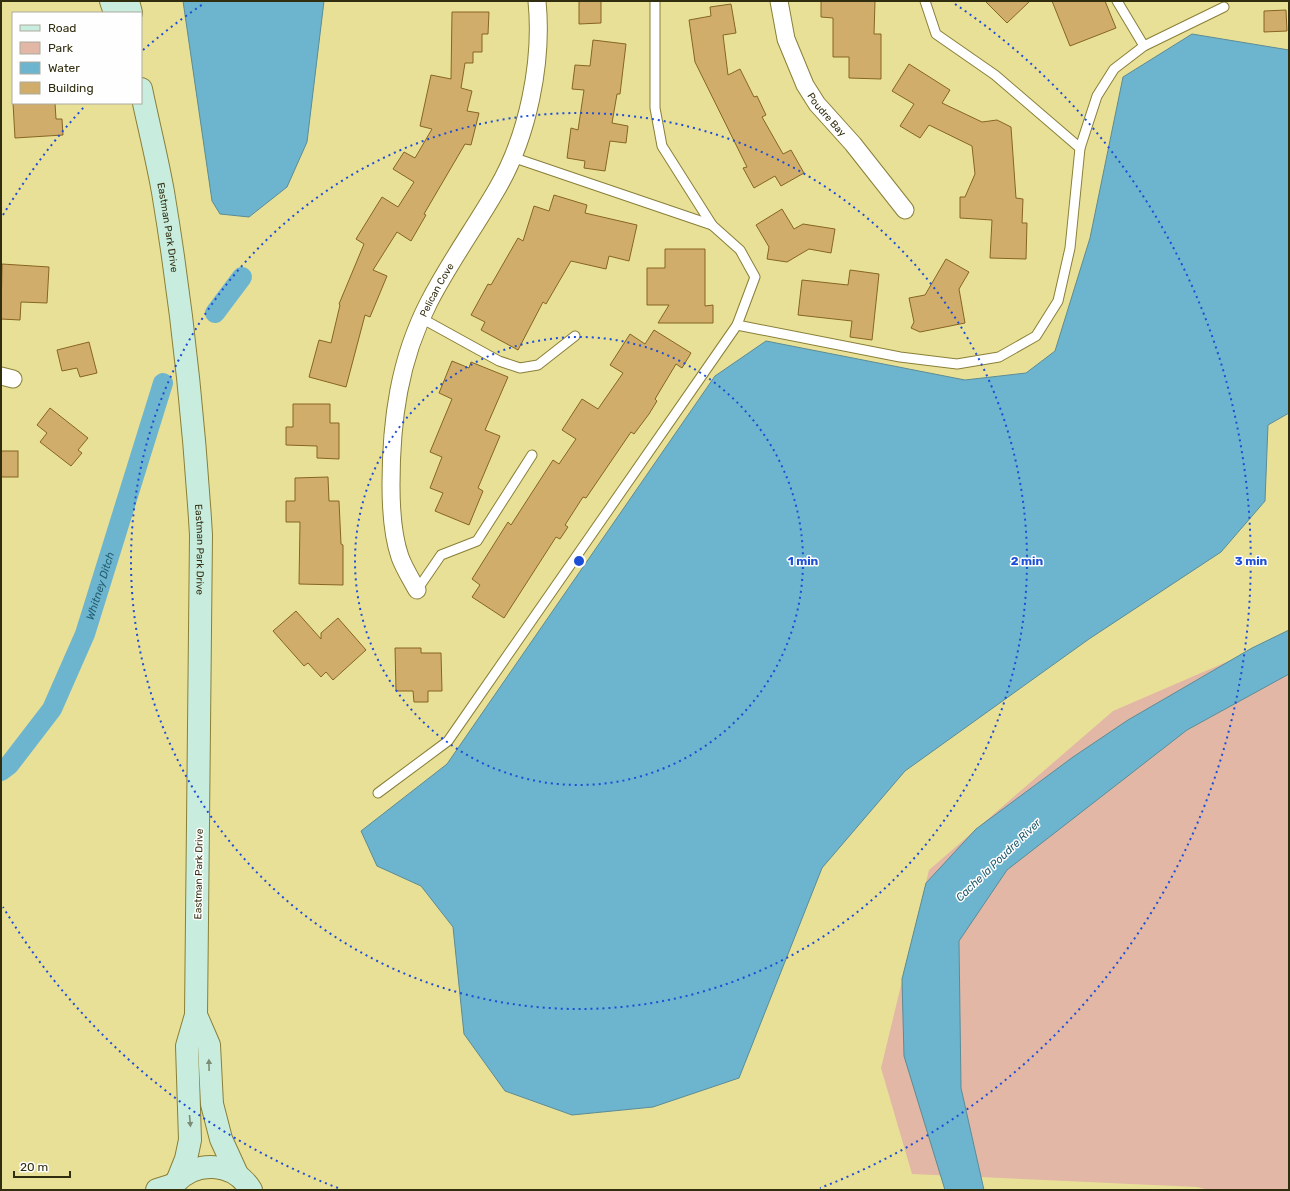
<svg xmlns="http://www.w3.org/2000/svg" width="1290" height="1191" font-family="Rubik,sans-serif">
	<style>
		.green { fill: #e2b7a6 }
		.water { fill: #6db5ce; stroke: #5b8c95 }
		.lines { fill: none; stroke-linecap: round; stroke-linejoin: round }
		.canal { stroke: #6db5ce; stroke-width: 20 }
		.building { fill: #d0ad6b; stroke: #866521 }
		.lane-casing { stroke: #897f38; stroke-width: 11 }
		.street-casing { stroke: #897f38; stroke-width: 19 }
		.secondary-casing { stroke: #897f38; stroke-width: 24 }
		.lane { stroke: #fff; stroke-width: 9 }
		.street { stroke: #fff; stroke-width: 17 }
		.secondary { stroke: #c8edde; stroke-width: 22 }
		.oneway { fill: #7c8d76 }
		.ring { fill: none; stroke: #1d4ed8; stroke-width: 2; stroke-dasharray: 2 4 }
		.labels { text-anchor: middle; stroke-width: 3; stroke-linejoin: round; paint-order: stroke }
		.street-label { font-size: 10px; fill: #312d0f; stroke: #fefefe }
		.water-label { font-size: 11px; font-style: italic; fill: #225c6f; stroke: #fefefe }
		.centre { fill: #1d4ed8; stroke: #fefefe; stroke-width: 2 }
		.ring-label { font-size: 12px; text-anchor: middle; font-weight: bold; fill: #1d4ed8; stroke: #fefefe; stroke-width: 3; stroke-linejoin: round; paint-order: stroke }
	</style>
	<rect width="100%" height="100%" fill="#e9e097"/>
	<polygon class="green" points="1289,635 1289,1190 1209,1190 1197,1187 912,1174 881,1068 929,870 1113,711"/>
	<g class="water">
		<polygon points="183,1 324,1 307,142 287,187 249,217 220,214 212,201"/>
		<polygon points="1192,34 1289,50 1289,413 1268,425 1265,501 1221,552 1089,639 905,771 822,868 739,1078 653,1107 572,1115 505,1091 464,1034 453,927 421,886 377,866 361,831 447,764 715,376 766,341 965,380 1026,373 1055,351 1090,238 1123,77"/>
		<polygon points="1289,630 1289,674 1187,730 1007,870 959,941 961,1088 984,1190 945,1190 904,1056 902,979 926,883 976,829 1073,757 1128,720 1252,648"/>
	</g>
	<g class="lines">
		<g class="canal">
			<polyline points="215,313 242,277"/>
			<path id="s1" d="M1 771 9 765 52 709 85 634 163 383"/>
		</g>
	</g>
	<g class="building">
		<polygon points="579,1 601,1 601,23 579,24"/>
		<polygon points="821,1 875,1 874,34 881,34 881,79 849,78 849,57 833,57 833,18 821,17"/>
		<polygon points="985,1 1030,1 1007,23"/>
		<polygon points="1052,1 1105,1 1116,28 1070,46"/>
		<polygon points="731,4 736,33 723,35 728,75 740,69 754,97 757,96 766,115 762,117 783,154 791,150 804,173 781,186 775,176 754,188 743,168 747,167 695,62 689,20 711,16 710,7"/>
		<polygon points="1286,10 1287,31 1264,32 1264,11"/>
		<polygon points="452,12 489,12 488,34 482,34 482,52 473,52 473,63 465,63 461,88 472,91 467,111 479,113 471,145 465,144 424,214 426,215 411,241 397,232 373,270 387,276 370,317 365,315 346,387 309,377 319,340 331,343 340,305 339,304 364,244 356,239 382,197 398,207 414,182 393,169 404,152 415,158 432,129 420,126 431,75 451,79"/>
		<polygon points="593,40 626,44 620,94 617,94 612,123 628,126 626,143 610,141 605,171 584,168 585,161 567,158 571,128 578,130 584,90 572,89 575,65 590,66"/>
		<polygon points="909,64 950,90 942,103 982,122 997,120 1011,127 1016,198 1023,199 1022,223 1027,223 1026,259 990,258 992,220 960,218 960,197 965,197 975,174 972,146 929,125 920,138 900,126 914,104 892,91"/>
		<polygon points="13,103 55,103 56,119 62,119 63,135 15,138"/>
		<polygon points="554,195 587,205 585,213 637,225 629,261 609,256 606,269 571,261 546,304 543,302 518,350 481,330 485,322 471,315 488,284 491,285 518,238 523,241 534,206 549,211"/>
		<polygon points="782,209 794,229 803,224 835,229 831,253 809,249 787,262 767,259 769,247 756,225"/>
		<polygon points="665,249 705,249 705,306 713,305 713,323 658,323 669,305 647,305 647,268 665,268"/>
		<polygon points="946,259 969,272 959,289 965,323 920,332 911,328 914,322 909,298 925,295"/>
		<polygon points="2,264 49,267 47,303 21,302 20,320 1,319"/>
		<polygon points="850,270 879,274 872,340 850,337 852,321 798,315 802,280 848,285"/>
		<polygon points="654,330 691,353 682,368 676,364 655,399 657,401 649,414 634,434 631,432 586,498 583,497 565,525 568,527 560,539 556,537 504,618 472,597 480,585 472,579 508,522 511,525 553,460 559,464 576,439 562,430 582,399 598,409 623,373 610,365 630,334 645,344"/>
		<polygon points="89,342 97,373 80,377 77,368 62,371 57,350"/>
		<polygon points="452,361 469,368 471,362 508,377 485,430 500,436 478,488 483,491 469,525 435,511 443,493 430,488 442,457 430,452 452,399 439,393"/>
		<polygon points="293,404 330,404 330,423 339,423 339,459 317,458 317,446 286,445 286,427 293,427"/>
		<polygon points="50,408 88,438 78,450 82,453 71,466 40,442 47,433 37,425"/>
		<rect x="1" y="451" width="17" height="26"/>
		<polygon points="328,477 329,501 339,501 341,544 343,545 343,585 299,584 300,522 286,522 286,501 295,501 295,478"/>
		<polygon points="296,611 321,639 321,633 338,618 366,650 333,680 326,672 321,677 308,663 304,666 273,631"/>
		<polygon points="395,648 421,648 421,653 441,653 442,691 428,691 428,702 414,702 413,691 396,691"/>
	</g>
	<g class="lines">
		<g class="lane-casing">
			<g id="lane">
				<polyline points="925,1 936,34 995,75 1080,148"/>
				<polyline points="1117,1 1144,46"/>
				<polyline points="512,157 712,225"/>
				<polyline points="421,318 499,361 520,368 538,365 575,336"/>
				<polyline points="737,325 900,357 957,364 999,357 1036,336 1058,301 1070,248 1080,148 1097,96 1114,69 1144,46 1224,7"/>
				<polyline points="417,590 441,555 477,541 532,455"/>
				<polyline points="378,793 448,741 737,325 755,277 740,250 712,225 662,146 655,108 655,1"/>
			</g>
		</g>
		<g class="street-casing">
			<g id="street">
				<path id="s2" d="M779 1 786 39 805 85 817 104 853 144 905 210"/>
				<polyline points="1,376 13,379"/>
				<path id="s3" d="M417 590C411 579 404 568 400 557 392 534 391 508 391 485 391 421 399 360 429 302 449 263 475 227 497 189 528 136 543 62 537 1"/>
			</g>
		</g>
		<g class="secondary-casing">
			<g id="secondary">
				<polyline points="111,1 115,13"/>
				<polyline points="128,1 131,13"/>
				<path id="s4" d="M141 89C148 123 157 158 163 192 182 306 194 420 201 535L196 1015 187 1046 190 1140 186 1159 178 1179"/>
				<polyline points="196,1015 209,1045 212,1104 221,1139 237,1174"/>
				<path d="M174 1184C196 1159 234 1162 251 1190"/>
				<polyline points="157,1190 173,1185"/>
			</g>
		</g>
		<use href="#lane" class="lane"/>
		<use href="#street" class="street"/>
		<use href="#secondary" class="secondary"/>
	</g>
	<defs><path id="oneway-solid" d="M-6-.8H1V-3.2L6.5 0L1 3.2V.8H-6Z"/></defs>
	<g class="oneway">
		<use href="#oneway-solid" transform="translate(209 1065) rotate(-91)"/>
		<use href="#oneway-solid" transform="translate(190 1121) rotate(85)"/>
	</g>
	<g class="ring">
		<circle cx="579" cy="561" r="224"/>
		<circle cx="579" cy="561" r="448"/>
		<path d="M338 1188A672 672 0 0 1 3 907M3 215A672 672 0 0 1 84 107M143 50A672 672 0 0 1 203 4M955 4A672 672 0 0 1 820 1188"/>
	</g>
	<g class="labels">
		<g class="street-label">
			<text dy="4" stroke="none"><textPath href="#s2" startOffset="125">Poudre Bay</textPath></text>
			<text dy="4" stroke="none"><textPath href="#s4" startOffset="141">Eastman Park Drive</textPath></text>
			<text dy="4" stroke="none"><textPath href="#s3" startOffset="313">Pelican Cove</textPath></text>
			<text dy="4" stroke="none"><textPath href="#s4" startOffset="465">Eastman Park Drive</textPath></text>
			<text transform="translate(198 874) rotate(-89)" y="4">Eastman Park Drive</text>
		</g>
		<g class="water-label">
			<text dy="4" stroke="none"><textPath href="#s1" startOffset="213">Whitney Ditch</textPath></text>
			<text transform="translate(998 860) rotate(-44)" y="4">Cache la Poudre River</text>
		</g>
	</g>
	<circle cx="579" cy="561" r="6" class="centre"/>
	<g class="ring-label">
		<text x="803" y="565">1 min</text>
		<text x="1027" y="565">2 min</text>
		<text x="1251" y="565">3 min</text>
	</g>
	<rect width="1290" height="1191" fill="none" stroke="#312d0f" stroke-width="4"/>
	<rect x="12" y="12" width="130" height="92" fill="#fefefe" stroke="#acaa9e"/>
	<rect x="20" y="25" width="20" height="6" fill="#c8edde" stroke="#acaa9e"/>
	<text x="48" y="32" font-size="12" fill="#312d0f">Road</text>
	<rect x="20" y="42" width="20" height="12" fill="#e2b7a6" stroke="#acaa9e"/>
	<text x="48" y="52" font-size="12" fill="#312d0f">Park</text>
	<rect x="20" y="62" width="20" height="12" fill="#6db5ce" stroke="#acaa9e"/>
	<text x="48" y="72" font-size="12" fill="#312d0f">Water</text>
	<rect x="20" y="82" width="20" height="12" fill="#d0ad6b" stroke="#acaa9e"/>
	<text x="48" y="92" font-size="12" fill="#312d0f">Building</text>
	<path d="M14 1171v6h56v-6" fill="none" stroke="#312d0f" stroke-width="2"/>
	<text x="20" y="1171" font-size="12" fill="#312d0f" stroke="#fefefe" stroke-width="3" paint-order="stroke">20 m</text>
</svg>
